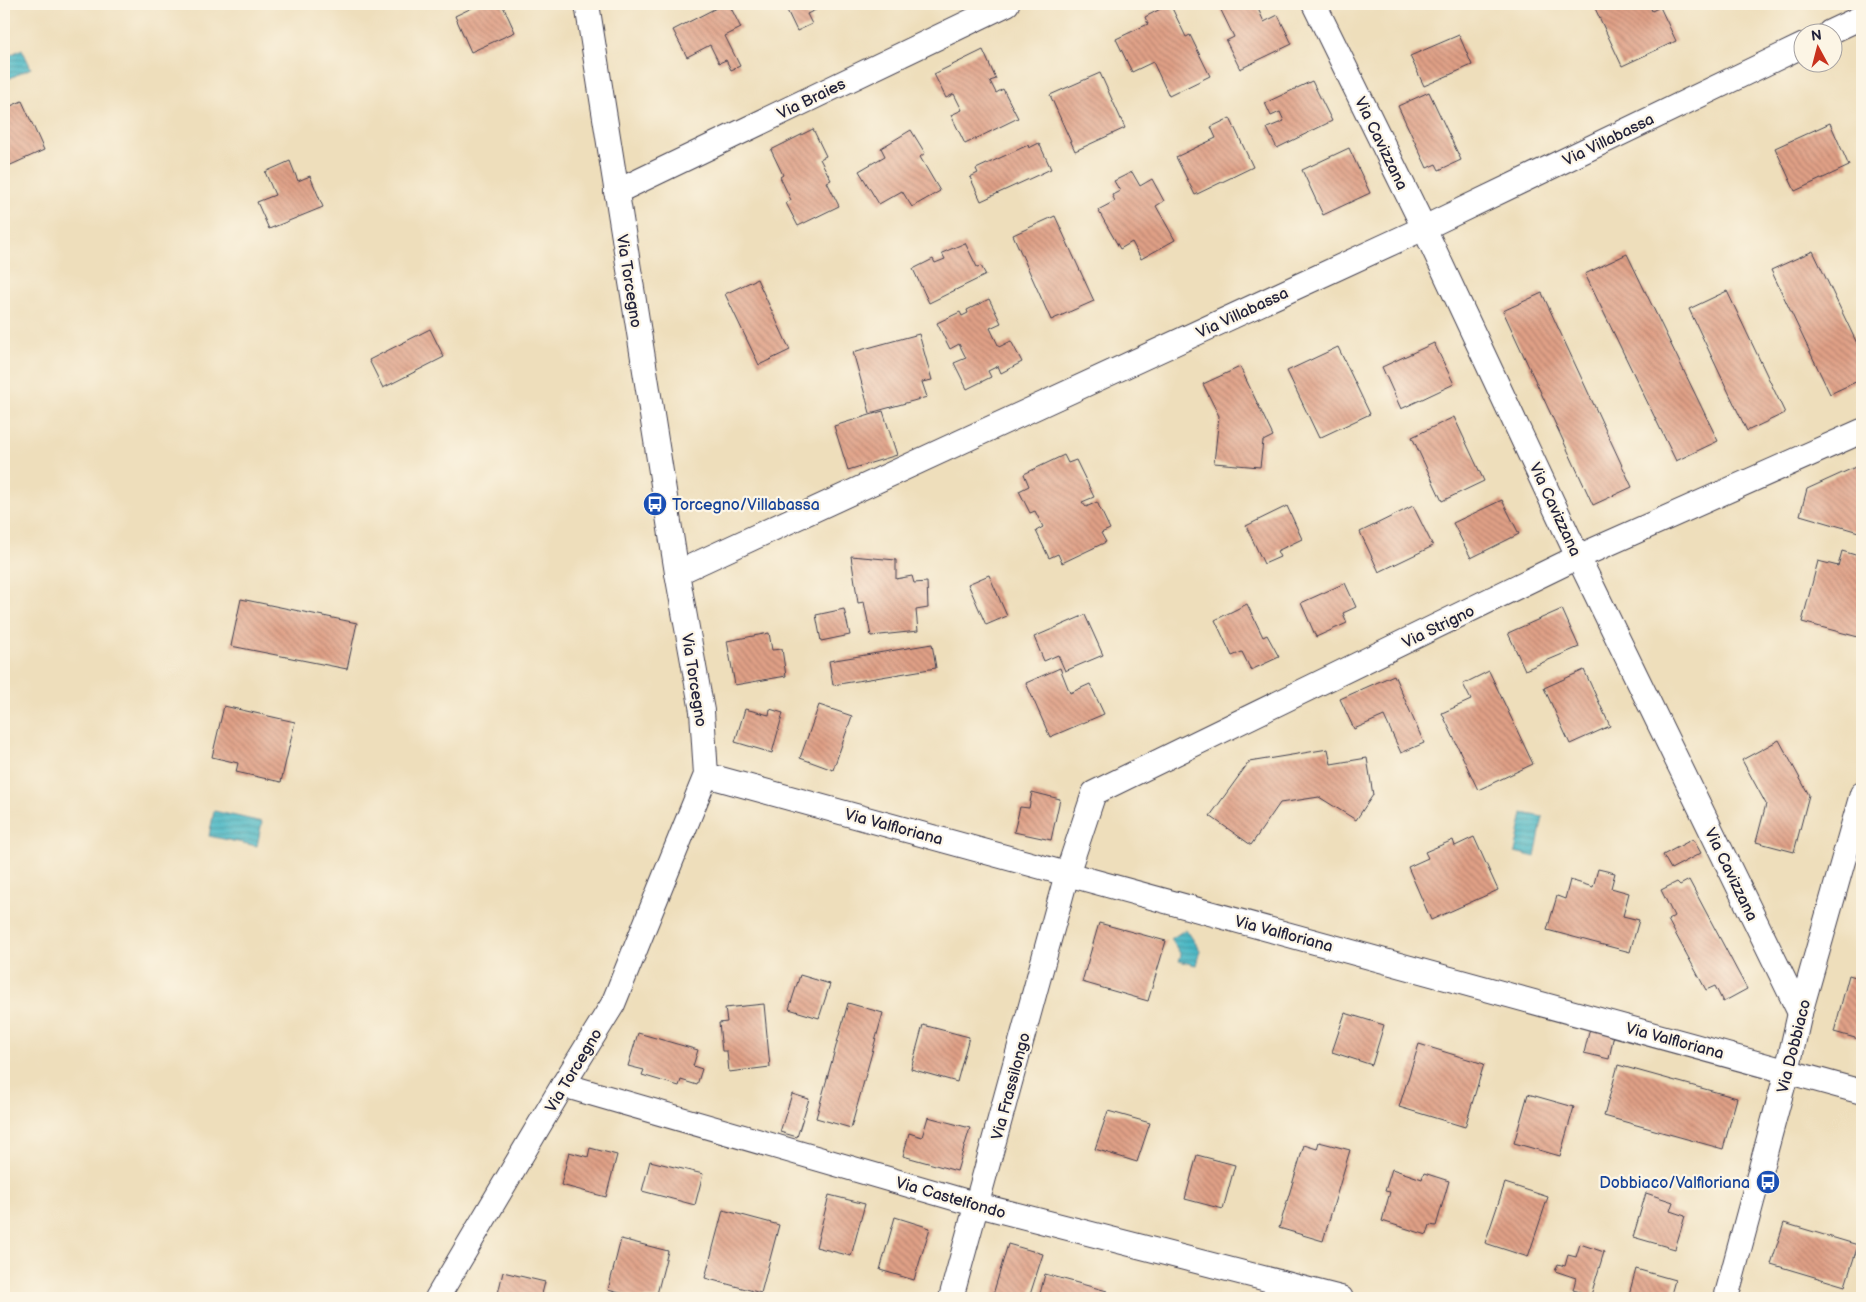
<svg xmlns="http://www.w3.org/2000/svg" width="1866" height="1302" font-family="'Balsamiq Sans',sans-serif">
	<style>
		.water { fill: url(#water-rules); stroke: #366d80 }
		.building { fill: url(#building-back-hatch) }
		.lines { fill: none; stroke-linecap: round; stroke-linejoin: round }
		.minor-casing { stroke: #413e4e; stroke-width: 26 }
		.minor { stroke: #fff; stroke-width: 24 }
		.labels { text-anchor: middle; stroke-width: 4.5; stroke-linejoin: round; paint-order: stroke }
		.street-label { font-size: 16px; fill: #22223b; stroke: #fcf5e5 }
		.transit-label { font-size: 16px; fill: #164399; stroke: #fcf5e5; text-anchor: start }
	</style>
	<defs>
		<pattern id="water-rules" width="6" height="5" patternUnits="userSpaceOnUse" patternTransform="scale(1.25)"><rect width="6" height="5" fill="#4bb8c5"/><path d="M0 2.5h6" fill="none" stroke="#3e95a1"/></pattern>
		<pattern id="building-back-hatch" width="6" height="6" patternUnits="userSpaceOnUse" patternTransform="scale(1.25)"><rect width="6" height="6" fill="#e0a086"/><path d="M-1 5l2 2M0 0l6 6M5-1l2 2" fill="none" stroke="#b5826f"/></pattern>
	</defs>
	<rect width="100%" height="100%" fill="#fcf5e5"/>
	<filter id="ink" filterUnits="userSpaceOnUse"><feTurbulence type="fractalNoise" baseFrequency=".02" numOctaves="2"/><feDisplacementMap in="SourceGraphic" scale="10" xChannelSelector="R" yChannelSelector="G"/><feConvolveMatrix kernelMatrix="1 2 1 2 8 2 1 2 1" color-interpolation-filters="sRGB"/></filter>
	<filter id="wash" filterUnits="userSpaceOnUse"><feTurbulence type="fractalNoise" baseFrequency=".0096" numOctaves="4" result="noise"/><feDisplacementMap in="SourceGraphic" scale="20" xChannelSelector="R" yChannelSelector="G"/><feGaussianBlur stdDeviation="1.12" result="paint"/><feColorMatrix in="noise" values="0 0 0 0 0 0 0 0 0 0 0 0 0 0 0 0 0 1.4 0 .05"/><feComposite in="paint" operator="in"/></filter>
	<g filter="url(#wash)">
		<rect width="100%" height="100%" fill="#eedebb"/>
		<g class="water">
			<polygon points="22,49 31,68 4,81 4,58"/>
			<polygon points="214,811 262,822 257,846 209,836"/>
			<polygon points="1523,813 1543,817 1535,857 1515,852"/>
			<polygon points="1186,929 1200,950 1196,965 1179,961 1181,955 1171,939"/>
		</g>
		<g id="blocks">
			<g class="building">
				<polygon points="480,4 502,4 515,32 471,52 455,16"/>
				<polygon points="724,4 729,4 741,28 725,36 740,66 731,70 726,60 719,63 710,45 687,57 673,30"/>
				<polygon points="784,4 828,4 807,14 812,24 797,31"/>
				<polygon points="1170,4 1186,37 1190,35 1210,76 1169,96 1153,62 1132,72 1116,39 1148,24 1145,17"/>
				<polygon points="1218,4 1256,4 1264,22 1278,15 1292,44 1240,69 1226,41 1234,37"/>
				<polygon points="1593,4 1649,4 1652,11 1660,7 1676,41 1622,66"/>
				<polygon points="1459,35 1472,65 1424,86 1410,56"/>
				<polygon points="983,50 996,79 990,81 996,93 1003,89 1018,118 965,144 951,115 962,110 954,94 946,98 934,74"/>
				<polygon points="1100,73 1125,128 1075,151 1050,95"/>
				<polygon points="1312,81 1332,121 1277,148 1267,128 1284,121 1280,112 1271,116 1265,103"/>
				<polygon points="1429,92 1461,160 1439,170 1436,164 1427,168 1398,106"/>
				<polygon points="22,101 44,150 4,168 4,109"/>
				<polygon points="1230,118 1253,167 1195,195 1176,157 1216,138 1211,127"/>
				<polygon points="1830,123 1849,166 1795,191 1775,148"/>
				<polygon points="813,129 826,156 820,159 831,180 827,182 839,206 798,226 786,203 791,200 780,177 783,175 771,150"/>
				<polygon points="911,130 925,153 920,157 940,191 912,207 902,191 879,204 859,171 885,156 881,148"/>
				<polygon points="1039,143 1051,169 981,201 970,177 978,173 976,169 1028,145 1029,148"/>
				<polygon points="1349,148 1370,193 1323,215 1302,170"/>
				<polygon points="290,161 298,181 310,176 323,207 269,229 257,202 275,195 265,172"/>
				<polygon points="1132,172 1140,186 1152,179 1164,201 1156,206 1175,240 1141,259 1132,242 1120,249 1098,210 1115,201 1112,195 1120,191 1114,181"/>
				<polygon points="1055,216 1094,301 1051,320 1013,235"/>
				<polygon points="965,243 977,267 981,266 986,275 929,303 913,269 933,259 935,263 945,259 942,253"/>
				<polygon points="1813,251 1862,354 1862,379 1830,394 1771,270"/>
				<polygon points="1627,254 1718,441 1676,461 1585,274"/>
				<polygon points="757,279 790,350 759,365 725,294"/>
				<polygon points="1727,291 1785,413 1747,431 1689,309"/>
				<polygon points="1542,293 1632,487 1593,505 1503,311"/>
				<polygon points="989,299 1001,323 990,328 999,347 1011,341 1022,362 1001,373 998,366 988,371 991,377 967,389 954,363 966,358 959,344 950,349 937,323 960,312 962,316 968,313 967,310"/>
				<polygon points="430,329 444,357 383,388 369,360"/>
				<polygon points="919,334 932,380 922,382 927,397 870,413 853,352"/>
				<polygon points="1434,343 1454,384 1401,409 1382,367"/>
				<polygon points="1338,347 1370,414 1319,438 1287,371"/>
				<polygon points="1240,367 1273,436 1263,441 1260,467 1214,463 1219,416 1203,384"/>
				<polygon points="883,411 897,455 848,470 834,426"/>
				<polygon points="1454,417 1484,481 1442,501 1412,437"/>
				<polygon points="1064,455 1068,463 1076,460 1094,497 1082,502 1086,507 1097,502 1110,529 1101,533 1106,542 1062,563 1058,554 1049,558 1036,531 1043,527 1035,511 1030,513 1019,491 1029,486 1024,474"/>
				<polygon points="1862,464 1862,533 1800,515 1807,489"/>
				<polygon points="1502,500 1519,534 1471,558 1453,523"/>
				<polygon points="1287,506 1302,539 1277,551 1280,557 1264,564 1246,526"/>
				<polygon points="1413,506 1433,546 1379,572 1360,532"/>
				<polygon points="1842,551 1862,557 1862,620 1858,637 1802,622 1818,561 1838,566"/>
				<polygon points="851,556 896,560 896,579 912,576 914,583 927,582 928,608 916,610 918,631 871,636 864,602 858,603"/>
				<polygon points="989,575 1007,616 986,625 968,584"/>
				<polygon points="1345,583 1356,607 1343,613 1347,623 1316,637 1301,603"/>
				<polygon points="241,599 357,623 347,669 231,646"/>
				<polygon points="1247,604 1263,637 1267,635 1279,657 1251,670 1242,652 1232,656 1215,620"/>
				<polygon points="844,609 850,635 821,641 816,615"/>
				<polygon points="1562,609 1579,647 1525,670 1508,633"/>
				<polygon points="1085,615 1103,655 1065,671 1058,655 1044,661 1034,637"/>
				<polygon points="769,633 772,650 782,649 786,676 735,685 727,641"/>
				<polygon points="932,644 936,668 833,685 829,661"/>
				<polygon points="1060,668 1070,693 1090,684 1104,714 1050,737 1026,683"/>
				<polygon points="1584,670 1610,726 1570,744 1544,688"/>
				<polygon points="1489,671 1533,764 1478,790 1442,713 1471,700 1463,684"/>
				<polygon points="1394,675 1424,743 1401,753 1384,716 1354,729 1340,699"/>
				<polygon points="819,705 852,716 833,770 800,758"/>
				<polygon points="224,706 295,722 281,782 236,772 238,763 212,757"/>
				<polygon points="745,709 769,715 770,709 783,713 772,753 735,742"/>
				<polygon points="1779,740 1809,795 1794,852 1756,842 1766,804 1742,760"/>
				<polygon points="1328,749 1331,764 1367,758 1373,795 1356,820 1319,797 1280,803 1251,845 1210,816 1249,762"/>
				<polygon points="1032,792 1060,799 1051,840 1014,832 1020,807 1029,808"/>
				<polygon points="1474,837 1498,890 1431,920 1408,867 1428,858 1425,852 1453,840 1455,846"/>
				<polygon points="1693,839 1701,853 1671,869 1663,855"/>
				<polygon points="1598,869 1615,873 1611,888 1629,893 1623,916 1639,920 1630,952 1547,930 1557,896 1565,899 1570,880 1593,887"/>
				<polygon points="1689,880 1747,989 1723,1002 1715,986 1706,990 1668,920 1674,916 1661,890 1677,882 1680,885"/>
				<polygon points="1099,923 1166,941 1148,1001 1082,982"/>
				<polygon points="1862,969 1862,1040 1834,1032 1849,975 1859,978"/>
				<polygon points="800,975 830,984 819,1018 789,1009"/>
				<polygon points="848,1003 883,1013 851,1128 816,1118"/>
				<polygon points="764,1004 770,1067 729,1072 727,1051 722,1051 719,1023 727,1022 725,1008"/>
				<polygon points="1345,1013 1384,1025 1372,1065 1332,1052"/>
				<polygon points="923,1025 969,1037 957,1082 911,1069"/>
				<polygon points="1590,1028 1614,1034 1609,1059 1584,1053"/>
				<polygon points="638,1033 698,1050 693,1066 702,1069 697,1085 681,1080 679,1086 642,1075 644,1070 628,1066"/>
				<polygon points="1419,1044 1484,1064 1465,1127 1399,1107"/>
				<polygon points="1618,1065 1737,1098 1723,1149 1604,1116"/>
				<polygon points="792,1094 809,1099 797,1137 780,1132"/>
				<polygon points="1528,1094 1574,1107 1560,1156 1514,1143"/>
				<polygon points="1108,1111 1150,1123 1137,1162 1095,1149"/>
				<polygon points="928,1117 970,1128 957,1171 903,1156 909,1133 922,1137"/>
				<polygon points="1319,1142 1350,1150 1323,1241 1279,1228 1304,1145 1317,1149"/>
				<polygon points="590,1148 617,1155 606,1197 561,1185 569,1152 588,1157"/>
				<polygon points="1197,1155 1235,1165 1223,1209 1185,1199"/>
				<polygon points="650,1161 703,1174 695,1205 642,1191"/>
				<polygon points="1392,1169 1422,1179 1424,1173 1449,1181 1436,1226 1430,1225 1427,1235 1382,1221 1390,1192 1385,1191"/>
				<polygon points="1505,1183 1548,1197 1528,1257 1485,1243"/>
				<polygon points="1646,1193 1673,1202 1670,1211 1685,1216 1675,1249 1633,1237"/>
				<polygon points="829,1195 865,1204 851,1256 816,1247"/>
				<polygon points="723,1210 779,1225 761,1293 705,1278"/>
				<polygon points="895,1217 930,1228 914,1280 880,1270"/>
				<polygon points="1784,1223 1858,1245 1845,1286 1771,1264"/>
				<polygon points="621,1239 668,1251 656,1298 640,1298 608,1290"/>
				<polygon points="1008,1244 1043,1254 1029,1298 992,1298"/>
				<polygon points="1580,1244 1604,1252 1591,1295 1573,1290 1576,1278 1555,1271 1558,1264 1565,1266 1568,1255 1576,1257"/>
				<polygon points="1636,1269 1675,1280 1670,1298 1628,1298"/>
				<polygon points="503,1272 545,1282 541,1298 497,1298"/>
				<polygon points="1045,1274 1107,1291 1105,1298 1039,1298"/>
			</g>
		</g>
	</g>
	<g filter="url(#ink)">
		<use href="#blocks" fill-opacity="0" stroke="#413e4e" stroke-width="1"/>
		<g class="lines">
			<g class="minor-casing">
				<g id="minor">
					<polyline points="1314,4 1424,228 1578,557 1800,1013"/>
					<polyline points="1830,32 1862,17"/>
					<polyline points="616,192 1007,4"/>
					<polyline points="677,573 1424,228 1804,45"/>
					<polyline points="706,775 1862,1092"/>
					<polyline points="563,1085 978,1205 1341,1298"/>
					<polyline points="437,1298 563,1085 613,1004 706,775 702,711 677,573 587,4"/>
					<polyline points="951,1298 1067,874 1094,793 1578,557 1862,431"/>
					<polyline points="1726,1298 1787,1071 1800,1013 1862,794"/>
				</g>
			</g>
			<use href="#minor" class="minor"/>
		</g>
	</g>
	<defs>
		<g id="bus-disc" transform="scale(1.25)"><circle r="9.5" fill="#1a4fb4" stroke="#fcf5e5"/><path d="M-5-6H5V4H4V6H2V4H-2V6H-4V4H-5ZM-3.5-4V0h7V-4ZM-3.5 1.2v1.5H-2V1.2ZM2 1.2v1.5H3.5V1.2Z" fill="#fff"/></g>
	</defs>
	<g fill-rule="evenodd">
		<use href="#bus-disc" x="655" y="504"/>
		<use href="#bus-disc" x="1768" y="1182"/>
	</g>
	<g class="labels">
		<g class="street-label">
			<text transform="translate(811 98) rotate(-26)" y="6">Via Braies</text>
			<text transform="translate(1608 139) rotate(-26)" y="6">Via Villabassa</text>
			<text transform="translate(1382 143) rotate(64)" y="6">Via Cavizzana</text>
			<text transform="translate(630 281) rotate(81)" y="6">Via Torcegno</text>
			<text transform="translate(1242 312) rotate(-25)" y="6">Via Villabassa</text>
			<text transform="translate(1556 509) rotate(65)" y="6">Via Cavizzana</text>
			<text transform="translate(1438 626) rotate(-26)" y="6">Via Strigno</text>
			<text transform="translate(695 680) rotate(81)" y="6">Via Torcegno</text>
			<text transform="translate(894 826) rotate(15)" y="6">Via Valfloriana</text>
			<text transform="translate(1732 874) rotate(64)" y="6">Via Cavizzana</text>
			<text transform="translate(1284 933) rotate(15)" y="6">Via Valfloriana</text>
			<text transform="translate(1675 1040) rotate(15)" y="6">Via Valfloriana</text>
			<text transform="translate(1793 1046) rotate(-76)" y="6">Via Dobbiaco</text>
			<text transform="translate(573 1070) rotate(-59)" y="6">Via Torcegno</text>
			<text transform="translate(1010 1086) rotate(-75)" y="6">Via Frassilongo</text>
			<text transform="translate(951 1197) rotate(16)" y="6">Via Castelfondo</text>
		</g>
		<g class="transit-label">
			<text x="672" y="510">Torcegno/Villabassa</text>
			<text x="1750" y="1188" text-anchor="end">Dobbiaco/Valfloriana</text>
		</g>
	</g>
	<rect width="1866" height="1302" fill="none" stroke="#fcf5e5" stroke-width="20"/>
	<g transform="translate(1818 48) rotate(353)"><circle r="24" fill="#fcf5e5" stroke="#a5a1a1"/>
	<path d="M0-4L9 19L0 12L-9 19Z" fill="#c8321e"/>
	<text y="-8" font-size="14" font-weight="bold" text-anchor="middle" fill="#22223b">N</text>
	</g>
</svg>
